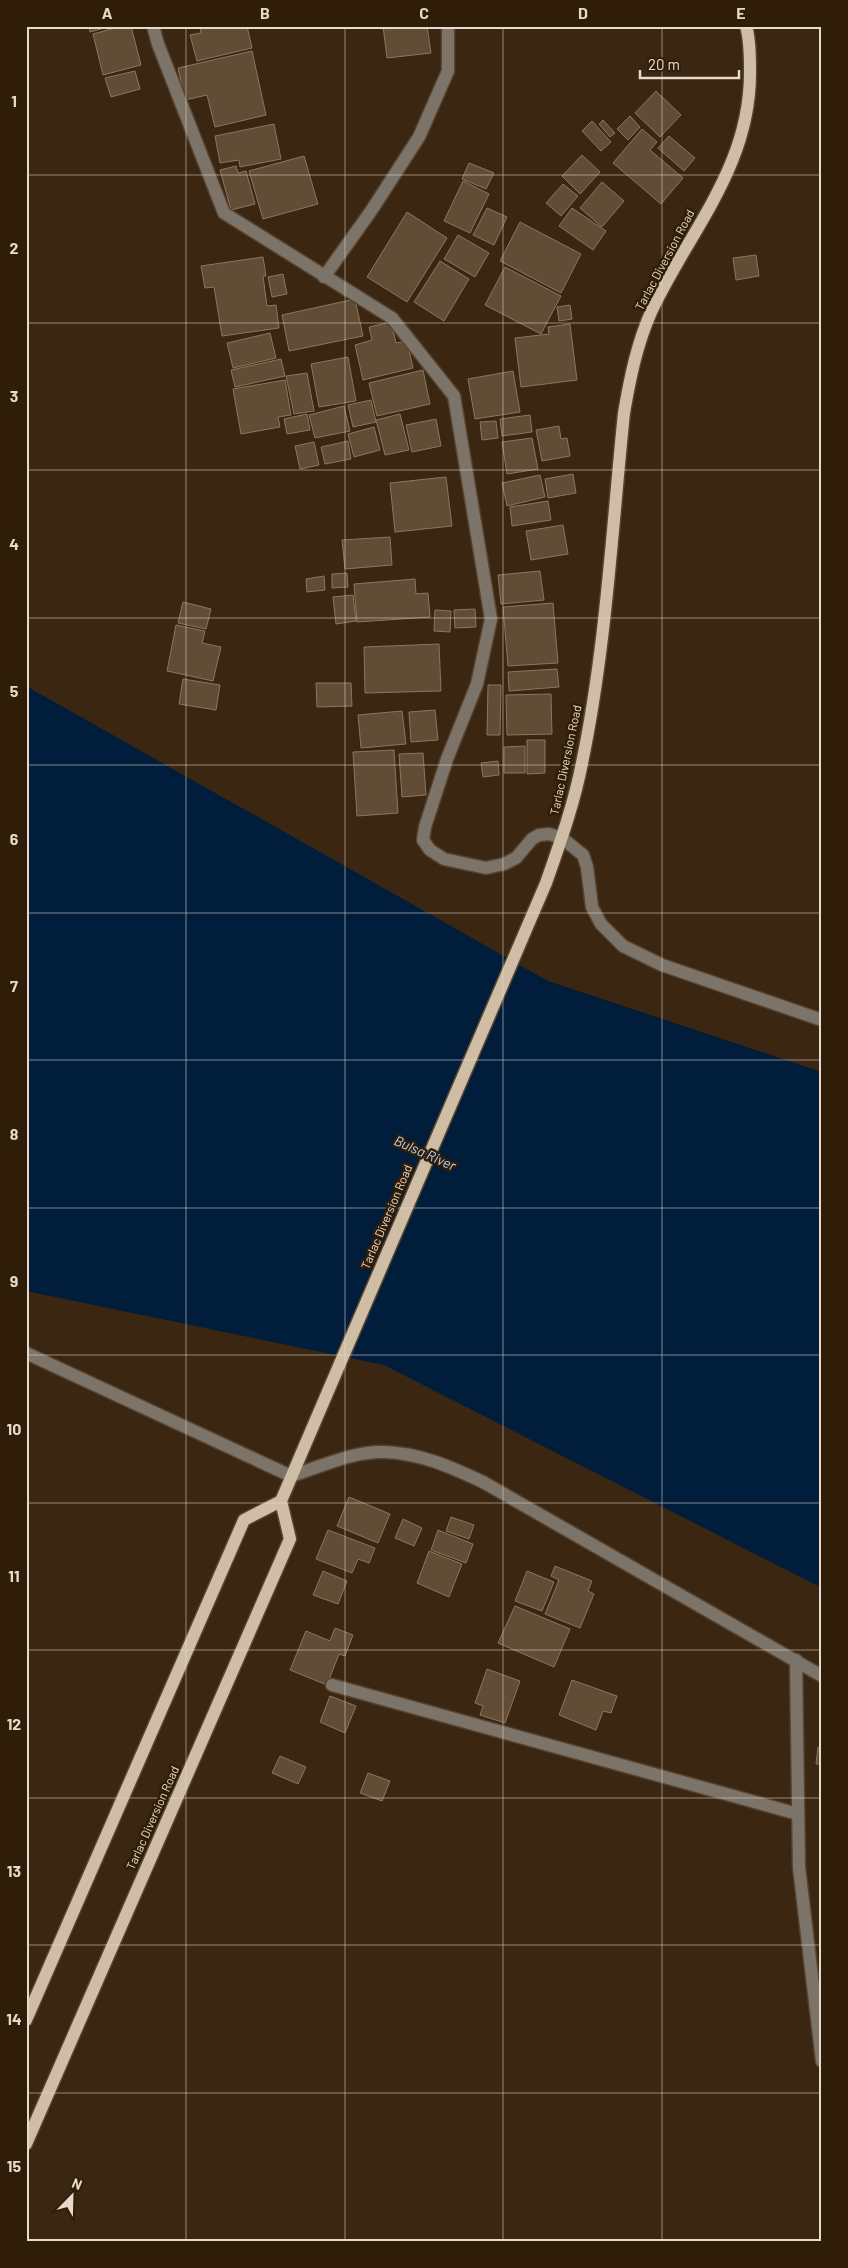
<svg xmlns="http://www.w3.org/2000/svg" width="848" height="2268" font-family="Barlow,sans-serif">
	<style>
		.water { fill: #001d3b }
		.building { fill: #614c36; stroke: #8d765e }
		.lines { fill: none; stroke-linecap: round; stroke-linejoin: round }
		.minor-casing { stroke: #56432f; stroke-width: 15 }
		.major-casing { stroke: #56432f; stroke-width: 15 }
		.minor { stroke: #7d7469; stroke-width: 12 }
		.major { stroke: #d0bda6; stroke-width: 12 }
		.grid { fill: none; stroke: #e7dacd; stroke-width: 1; stroke-opacity: 0.55 }
		.labels { text-anchor: middle; stroke-width: 5; stroke-linejoin: round; paint-order: stroke }
		.street-label { font-size: 12px; fill: #e7dacd; stroke: #301d07 }
		.water-label { font-size: 14px; font-style: italic; fill: #b2d6ff; stroke: #301d07 }
		.neatline { fill: none; stroke: #e7dacd; stroke-width: 2 }
		.grid-label { font-size: 16px; text-anchor: middle; font-weight: bold; fill: #e7dacd }
	</style>
	<rect width="100%" height="100%" fill="#3a2611"/>
	<polygon class="water" points="26,686 548,981 822,1072 822,1588 384,1365 26,1291"/>
	<g class="building">
		<polygon points="89,26 112,26 90,32"/>
		<polygon points="122,26 131,26 141,65 103,75 93,34"/>
		<polygon points="200,26 247,26 252,48 197,61 190,35 201,33"/>
		<polygon points="383,26 427,26 431,53 387,58"/>
		<polygon points="252,51 266,115 215,127 207,95 185,100 178,68"/>
		<polygon points="135,71 140,89 111,97 105,78"/>
		<polygon points="656,91 681,115 660,137 635,113"/>
		<polygon points="630,116 640,127 628,140 617,129"/>
		<polygon points="603,120 615,133 610,137 599,124"/>
		<polygon points="592,121 611,142 601,151 582,131"/>
		<polygon points="274,124 281,159 240,167 239,160 220,163 215,136"/>
		<polygon points="642,129 657,142 650,150 683,178 661,204 613,163"/>
		<polygon points="669,136 695,158 684,171 658,148"/>
		<polygon points="582,155 600,172 580,194 562,176"/>
		<polygon points="304,156 318,204 263,219 249,171"/>
		<polygon points="469,163 494,173 486,189 462,179"/>
		<polygon points="236,166 238,173 246,171 255,204 231,210 220,170"/>
		<polygon points="463,181 489,194 470,233 444,221"/>
		<polygon points="602,182 624,201 602,227 580,208"/>
		<polygon points="563,184 578,196 561,216 546,203"/>
		<polygon points="487,208 507,217 494,245 473,235"/>
		<polygon points="572,208 606,231 593,250 559,226"/>
		<polygon points="407,212 447,238 407,302 367,277"/>
		<polygon points="520,222 581,254 561,293 500,261"/>
		<polygon points="458,235 489,253 475,277 444,259"/>
		<polygon points="756,255 759,276 736,280 733,258"/>
		<polygon points="263,257 266,276 263,276 267,306 276,305 279,328 222,336 214,287 205,288 201,266"/>
		<polygon points="440,261 469,279 444,321 414,302"/>
		<polygon points="505,267 561,296 541,334 485,305"/>
		<polygon points="283,274 287,294 272,297 268,277"/>
		<polygon points="355,299 363,336 289,351 282,315"/>
		<polygon points="570,305 572,319 559,321 557,307"/>
		<polygon points="391,322 396,343 407,341 413,368 363,380 355,345 372,340 369,327"/>
		<polygon points="570,324 577,380 521,387 515,338 549,334 548,327"/>
		<polygon points="270,333 276,358 233,368 227,343"/>
		<polygon points="348,357 356,401 319,407 311,364"/>
		<polygon points="281,359 285,376 235,387 231,370"/>
		<polygon points="423,370 430,404 377,416 369,383"/>
		<polygon points="513,371 520,412 475,419 468,379"/>
		<polygon points="307,373 314,411 294,414 286,376"/>
		<polygon points="285,380 291,415 278,417 280,427 241,434 233,389"/>
		<polygon points="371,400 376,422 353,427 348,405"/>
		<polygon points="344,406 350,431 315,438 309,415"/>
		<polygon points="307,414 310,430 287,434 284,419"/>
		<polygon points="400,414 409,450 385,455 376,420"/>
		<polygon points="530,415 532,432 502,436 500,419"/>
		<polygon points="436,419 441,446 412,452 406,425"/>
		<polygon points="496,421 498,438 482,440 480,422"/>
		<polygon points="559,426 561,439 567,438 570,456 542,461 536,430"/>
		<polygon points="374,427 380,450 354,457 348,434"/>
		<polygon points="532,438 538,469 507,474 502,442"/>
		<polygon points="348,441 351,459 325,464 321,447"/>
		<polygon points="314,442 319,465 300,469 295,446"/>
		<polygon points="573,474 576,493 548,498 545,479"/>
		<polygon points="540,475 545,497 507,506 502,483"/>
		<polygon points="446,477 452,526 395,532 390,483"/>
		<polygon points="548,501 551,520 512,526 510,507"/>
		<polygon points="563,525 568,554 531,560 526,531"/>
		<polygon points="390,537 392,565 345,569 342,540"/>
		<polygon points="540,571 544,600 501,604 498,575"/>
		<polygon points="347,573 348,587 332,588 332,574"/>
		<polygon points="324,576 325,590 307,592 306,579"/>
		<polygon points="415,579 416,594 428,593 430,617 357,622 354,584"/>
		<polygon points="353,595 356,621 336,624 333,597"/>
		<polygon points="183,602 211,609 206,629 178,623"/>
		<polygon points="553,603 558,663 508,666 503,607"/>
		<polygon points="475,609 476,627 455,628 454,610"/>
		<polygon points="435,610 451,611 450,632 434,631"/>
		<polygon points="176,625 205,631 202,643 221,647 213,681 167,671"/>
		<polygon points="439,644 441,691 365,693 364,647"/>
		<polygon points="557,669 559,687 509,691 508,672"/>
		<polygon points="183,679 220,685 216,710 179,704"/>
		<polygon points="316,683 351,683 352,706 317,707"/>
		<polygon points="488,685 501,685 500,735 487,735"/>
		<polygon points="551,694 552,734 507,735 506,695"/>
		<polygon points="435,710 438,740 411,742 409,712"/>
		<polygon points="402,711 406,744 361,748 358,715"/>
		<polygon points="527,740 545,740 545,773 527,774"/>
		<polygon points="525,746 525,773 504,773 504,747"/>
		<polygon points="394,750 398,813 357,816 353,752"/>
		<polygon points="423,753 426,795 402,797 399,754"/>
		<polygon points="498,761 499,775 483,777 481,763"/>
		<polygon points="349,1497 390,1514 378,1543 337,1526"/>
		<polygon points="451,1517 474,1525 469,1539 446,1531"/>
		<polygon points="403,1519 422,1528 414,1546 395,1538"/>
		<polygon points="328,1530 375,1548 369,1563 358,1559 352,1573 316,1559"/>
		<polygon points="438,1530 473,1544 466,1563 431,1550"/>
		<polygon points="429,1551 462,1564 449,1597 417,1583"/>
		<polygon points="555,1566 592,1581 588,1591 594,1594 580,1628 545,1614 559,1580 551,1576"/>
		<polygon points="323,1571 347,1581 338,1604 313,1595"/>
		<polygon points="527,1571 554,1582 542,1611 515,1601"/>
		<polygon points="515,1606 570,1629 554,1667 498,1643"/>
		<polygon points="335,1628 353,1635 345,1656 339,1654 327,1685 290,1670 306,1631 330,1641"/>
		<polygon points="487,1669 520,1681 505,1723 480,1715 483,1706 475,1703"/>
		<polygon points="572,1680 617,1696 611,1713 603,1711 596,1730 559,1715"/>
		<polygon points="330,1696 356,1706 345,1733 320,1722"/>
		<polygon points="818,1747 822,1748 822,1764 816,1764"/>
		<polygon points="280,1756 306,1767 298,1784 272,1773"/>
		<polygon points="368,1773 390,1781 382,1801 360,1793"/>
	</g>
	<g class="lines">
		<g class="minor-casing">
			<g id="minor">
				<polyline points="153,26 158,44 224,213 392,318 454,396 491,619 477,684 447,759 425,827 423,840 430,850 444,859 486,868 504,864 516,858 532,839 539,835 549,834 562,838 583,855 587,867 592,907 601,924 623,946 662,965 822,1020"/>
				<polyline points="324,277 371,211 419,137 448,71 448,26"/>
				<path d="M26 1353 291 1476C320 1467 353 1451 384 1452 420 1453 451 1467 483 1482L822 1676"/>
				<polyline points="796,1660 799,1867 822,2061"/>
				<polyline points="332,1685 798,1814"/>
			</g>
		</g>
		<g class="major-casing">
			<g id="major">
				<polyline points="26,2020 244,1520 281,1501"/>
				<path d="M26 2144 290 1539 281 1501 546 883C560 843 574 804 582 763 606 648 612 529 624 413 630 378 637 343 652 310 691 228 752 165 750 68 750 54 750 40 746 26"/>
			</g>
		</g>
		<use href="#minor" class="minor"/>
		<use href="#major" class="major"/>
	</g>
	<path class="grid" d="M186 26V2242M345 26V2242M503 26V2242M662 26V2242M26 175H822M26 323H822M26 470H822M26 618H822M26 765H822M26 913H822M26 1060H822M26 1208H822M26 1355H822M26 1503H822M26 1650H822M26 1798H822M26 1945H822M26 2093H822"/>
	<g class="labels">
		<g class="street-label">
			<text transform="translate(665 260) rotate(-62)" y="4">Tarlac Diversion Road</text>
			<text transform="translate(566 760) rotate(-78)" y="4">Tarlac Diversion Road</text>
			<text transform="translate(387 1217) rotate(-67)" y="4">Tarlac Diversion Road</text>
			<text transform="translate(153 1818) rotate(-66)" y="4">Tarlac Diversion Road</text>
		</g>
		<g class="water-label">
			<text transform="translate(425 1153) rotate(24)" y="5">Bulsa River</text>
		</g>
	</g>
	<rect width="848" height="2268" fill="none" stroke="#301d07" stroke-width="55"/>
	<g transform="translate(72 2196) rotate(23)" stroke="#301d07" stroke-width="4" paint-order="stroke">
	<path d="M0-4L9 19L0 12L-9 19Z" fill="#e7dacd"/>
	<text y="-8" font-size="14" font-weight="bold" text-anchor="middle" fill="#e7dacd">N</text>
	</g>
	<path d="M640 70v8h99v-8" fill="none" stroke="#e7dacd" stroke-width="2.5"/>
	<text x="648" y="70" font-size="15" fill="#e7dacd" stroke="#301d07" stroke-width="4" paint-order="stroke">20 m</text>
	<rect x="28" y="28" width="792" height="2212" class="neatline"/>
	<g class="grid-label">
		<text x="107" y="19">A</text>
		<text x="265" y="19">B</text>
		<text x="424" y="19">C</text>
		<text x="583" y="19">D</text>
		<text x="741" y="19">E</text>
		<text x="14" y="107">1</text>
		<text x="14" y="254">2</text>
		<text x="14" y="402">3</text>
		<text x="14" y="550">4</text>
		<text x="14" y="697">5</text>
		<text x="14" y="845">6</text>
		<text x="14" y="992">7</text>
		<text x="14" y="1140">8</text>
		<text x="14" y="1287">9</text>
		<text x="14" y="1435">10</text>
		<text x="14" y="1582">11</text>
		<text x="14" y="1730">12</text>
		<text x="14" y="1877">13</text>
		<text x="14" y="2025">14</text>
		<text x="14" y="2172">15</text>
	</g>
</svg>
